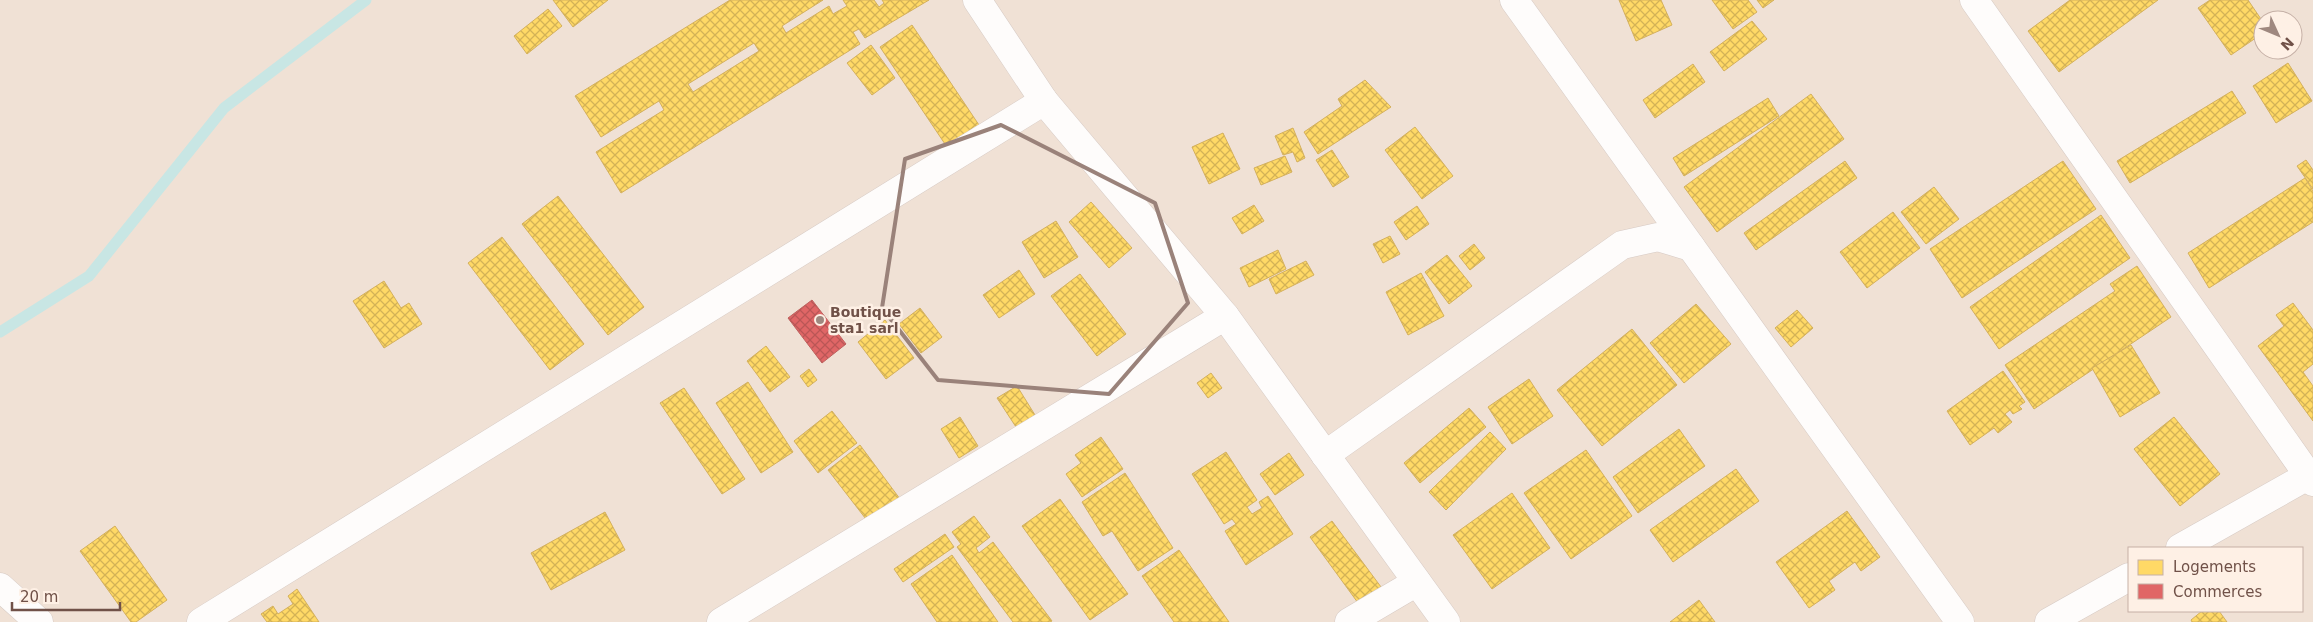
<svg xmlns="http://www.w3.org/2000/svg" width="2313" height="622" font-family="'DejaVu Sans',sans-serif">
	<style>
		.residential { fill: #f0e1d5; fill-rule: evenodd }
		.homes { fill: url(#homes-cross-hatch); stroke: #d4b05d; fill-rule: evenodd }
		.shops { fill: url(#shops-cross-hatch); stroke: #be605d }
		.lines { fill: none; stroke-linecap: round; stroke-linejoin: round }
		.stream { stroke: #c8e6e4; stroke-width: 11 }
		.minor-casing { stroke: #d6cac4; stroke-width: 29 }
		.minor { stroke: #fefcfb; stroke-width: 28 }
		.marked { fill: none; stroke: #9a827a; stroke-width: 4; stroke-linejoin: round }
		.poi-dot { fill: #9f887f; stroke: #fef0e5; stroke-width: 2 }
		.labels { text-anchor: middle; stroke-width: 5; stroke-linejoin: round; paint-order: stroke }
		.poi-label { font-size: 14px; font-weight: bold; fill: #705148; stroke: #fef0e5; text-anchor: start }
	</style>
	<defs>
		<pattern id="homes-cross-hatch" width="8" height="8" patternUnits="userSpaceOnUse" patternTransform="scale(1.25)"><rect width="8" height="8" fill="#ffd966"/><path d="M0 0l8 8M0 8l8-8" fill="none" stroke="#d3b256"/></pattern>
		<pattern id="shops-cross-hatch" width="8" height="8" patternUnits="userSpaceOnUse" patternTransform="scale(1.25)"><rect width="8" height="8" fill="#e06666"/><path d="M0 0l8 8M0 8l8-8" fill="none" stroke="#ba5656"/></pattern>
	</defs>
	<rect width="100%" height="100%" fill="#f5ede5"/>
	<path class="residential" d="M0 0H2313V622H0ZM2263 20H2293V50H2263ZM2129 548H2302V611H2129Z"/>
	<g class="homes">
		<polygon points="553,0 608,0 573,27"/>
		<path d="M730 0H823L782 26 786 33 829 6 833 14 847 6 843 0H874L879 7 884 3 882 0H929L865 38 859 29 853 32 860 44 621 193 596 152 664 110 659 101 601 137 575 96ZM754 43 759 51 693 92 688 84Z"/>
		<polygon points="1619,0 1661,0 1672,25 1636,41"/>
		<polygon points="1712,0 1748,0 1757,12 1733,29"/>
		<polygon points="1757,0 1774,0 1763,8"/>
		<polygon points="2070,0 2158,0 2059,72 2028,31"/>
		<polygon points="2210,0 2248,0 2263,22 2263,33 2231,55 2198,8"/>
		<polygon points="548,9 562,26 527,54 514,36"/>
		<polygon points="1752,21 1767,39 1724,71 1710,52"/>
		<polygon points="912,25 983,131 951,153 880,47"/>
		<polygon points="871,45 895,78 872,95 847,63"/>
		<polygon points="2288,63 2312,101 2276,123 2253,86"/>
		<polygon points="1693,64 1705,82 1655,118 1643,100"/>
		<polygon points="1365,80 1391,107 1318,154 1304,132 1342,106 1338,99"/>
		<polygon points="2232,91 2246,113 2130,183 2117,161"/>
		<polygon points="1811,94 1844,139 1717,232 1684,187"/>
		<polygon points="1768,98 1779,116 1684,176 1673,158"/>
		<polygon points="1415,127 1453,176 1422,199 1385,150"/>
		<polygon points="1293,128 1305,158 1297,162 1293,152 1283,155 1275,136"/>
		<polygon points="1223,133 1240,169 1209,184 1192,147"/>
		<polygon points="1332,150 1349,177 1333,187 1316,160"/>
		<polygon points="1285,156 1292,172 1261,185 1254,168"/>
		<polygon points="2306,160 2313,170 2313,189 2297,166"/>
		<polygon points="1845,161 1857,178 1756,250 1744,233"/>
		<polygon points="2063,161 2096,209 1962,298 1930,249"/>
		<polygon points="2305,178 2313,191 2313,222 2209,288 2188,253"/>
		<polygon points="1934,187 1959,219 1926,244 1901,212"/>
		<polygon points="558,196 644,307 608,335 522,224"/>
		<polygon points="1091,202 1132,248 1109,268 1069,222"/>
		<polygon points="1254,205 1264,221 1242,234 1232,218"/>
		<polygon points="1417,206 1429,224 1406,240 1394,222"/>
		<polygon points="1893,212 1920,248 1867,288 1840,252"/>
		<polygon points="2101,215 2130,258 1999,349 1970,307"/>
		<polygon points="1056,221 1078,257 1044,278 1022,242"/>
		<polygon points="1390,236 1400,254 1383,263 1373,244"/>
		<polygon points="502,237 584,344 550,370 468,263"/>
		<polygon points="1474,244 1485,258 1470,270 1459,256"/>
		<polygon points="1278,250 1286,269 1249,287 1240,268"/>
		<polygon points="1447,255 1472,286 1449,304 1425,272"/>
		<polygon points="1306,261 1314,275 1276,294 1269,279"/>
		<polygon points="2137,266 2171,317 2034,409 2005,365 2115,291 2110,284"/>
		<polygon points="1019,270 1035,294 999,318 983,295"/>
		<polygon points="1421,273 1444,316 1408,335 1386,292"/>
		<polygon points="1080,274 1126,334 1097,356 1051,296"/>
		<polygon points="384,281 401,308 409,303 422,324 384,348 353,301"/>
		<polygon points="2293,303 2313,330 2313,364 2303,372 2313,386 2313,421 2258,346 2284,326 2276,315"/>
		<polygon points="1696,304 1731,344 1684,383 1650,343"/>
		<polygon points="920,308 942,337 921,353 899,324"/>
		<polygon points="1797,310 1813,328 1791,347 1775,328"/>
		<polygon points="885,320 914,358 886,379 858,342"/>
		<polygon points="1632,329 1677,385 1602,446 1557,390"/>
		<polygon points="2131,345 2160,393 2120,417 2092,368"/>
		<polygon points="766,346 790,377 770,392 747,361"/>
		<polygon points="809,369 817,380 808,387 800,376"/>
		<polygon points="2003,371 2025,402 2019,406 2022,409 2013,414 2010,410 2005,414 2012,422 1998,433 1994,428 1970,445 1947,411"/>
		<polygon points="1211,373 1222,388 1208,398 1197,383"/>
		<polygon points="1529,379 1553,416 1512,444 1488,407"/>
		<polygon points="748,382 793,452 761,473 716,403"/>
		<polygon points="1017,386 1035,415 1016,427 997,398"/>
		<polygon points="684,388 745,479 722,494 660,403"/>
		<polygon points="1469,408 1486,427 1420,483 1404,463"/>
		<polygon points="832,411 857,443 818,473 794,441"/>
		<polygon points="960,417 978,446 959,458 941,429"/>
		<polygon points="2174,417 2220,474 2180,506 2134,449"/>
		<polygon points="1679,429 1705,466 1638,513 1613,477"/>
		<polygon points="1490,432 1506,449 1446,510 1429,492"/>
		<polygon points="1101,437 1123,469 1082,497 1066,474 1081,463 1075,455"/>
		<polygon points="860,445 900,499 869,523 828,470"/>
		<polygon points="1586,450 1632,516 1571,559 1524,493"/>
		<polygon points="1226,452 1257,500 1247,507 1252,514 1262,508 1259,502 1268,496 1293,534 1246,565 1225,531 1236,524 1232,519 1224,524 1192,474"/>
		<polygon points="1289,453 1304,475 1275,495 1260,474"/>
		<polygon points="1736,469 1759,501 1673,562 1650,530"/>
		<polygon points="1125,473 1173,548 1138,571 1112,531 1103,536 1082,502"/>
		<polygon points="1512,493 1550,548 1492,589 1453,535"/>
		<polygon points="1060,499 1128,594 1090,620 1022,526"/>
		<polygon points="1847,511 1880,557 1861,571 1855,562 1829,581 1835,590 1809,608 1776,562"/>
		<polygon points="605,512 625,550 551,590 531,553"/>
		<polygon points="974,516 990,537 976,548 979,553 993,542 1052,621 1050,622 1013,622 957,547 961,544 952,532"/>
		<polygon points="1332,521 1384,591 1361,607 1310,537"/>
		<polygon points="115,526 167,600 136,622 131,622 80,551"/>
		<polygon points="945,534 954,547 903,582 894,569"/>
		<polygon points="1179,550 1229,622 1174,622 1142,576"/>
		<polygon points="952,555 998,622 937,622 911,584"/>
		<polygon points="297,589 319,622 267,622 261,614 273,606 278,614 293,604 288,596"/>
		<polygon points="1699,600 1715,622 1670,622"/>
		<polygon points="2202,611 2219,611 2227,622 2192,622 2191,620"/>
	</g>
	<polygon class="shops" points="812,300 846,344 822,363 788,318"/>
	<g class="lines">
		<polyline class="stream" points="0,332 89,276 224,108 366,0"/>
		<g class="minor-casing">
			<g id="minor">
				<polyline points="977,0 1044,101 1225,316 1446,622"/>
				<polyline points="1514,0 1960,622"/>
				<polyline points="1974,0 2313,482"/>
				<polyline points="1325,455 1622,245 1658,237 1691,247"/>
				<polyline points="2180,548 2313,473"/>
				<polyline points="0,587 39,622"/>
				<polyline points="201,622 1044,101"/>
				<polyline points="721,622 1225,316"/>
				<polyline points="1349,622 1417,582"/>
				<polyline points="2049,622 2129,577"/>
			</g>
		</g>
		<use href="#minor" class="minor"/>
	</g>
	<path class="marked" d="M1001 125 1155 203 1188 303 1109 394 938 380 882 308 905 159Z"/>
	<circle class="poi-dot" cx="820" cy="320" r="5"/>
	<g class="labels">
		<g class="poi-label">
			<text x="830" y="317">Boutique<tspan x="830" dy="16">sta1 sarl</tspan></text>
		</g>
	</g>
	<rect x="2128" y="547" width="175" height="65" fill="#fef0e5" stroke="#c5b0a6"/>
	<rect x="2138" y="560" width="25" height="15" fill="#ffd966" stroke="#c5b0a6"/>
	<text x="2173" y="572" font-size="15" fill="#705148">Logements</text>
	<rect x="2138" y="584" width="25" height="15" fill="#e06666" stroke="#c5b0a6"/>
	<text x="2173" y="597" font-size="15" fill="#705148">Commerces</text>
	<g transform="translate(2278 35) rotate(134)"><circle r="24" fill="#fef0e5" stroke="#c5b0a6"/>
	<path d="M0-4L9 19L0 12L-9 19Z" fill="#9f887f"/>
	<text y="-8" font-size="14" font-weight="bold" text-anchor="middle" fill="#705148">N</text>
	</g>
	<path d="M12 602v8h108v-8" fill="none" stroke="#705148" stroke-width="2.5"/>
	<text x="20" y="602" font-size="15" fill="#705148" stroke="#fef0e5" stroke-width="4" paint-order="stroke">20 m</text>
</svg>
